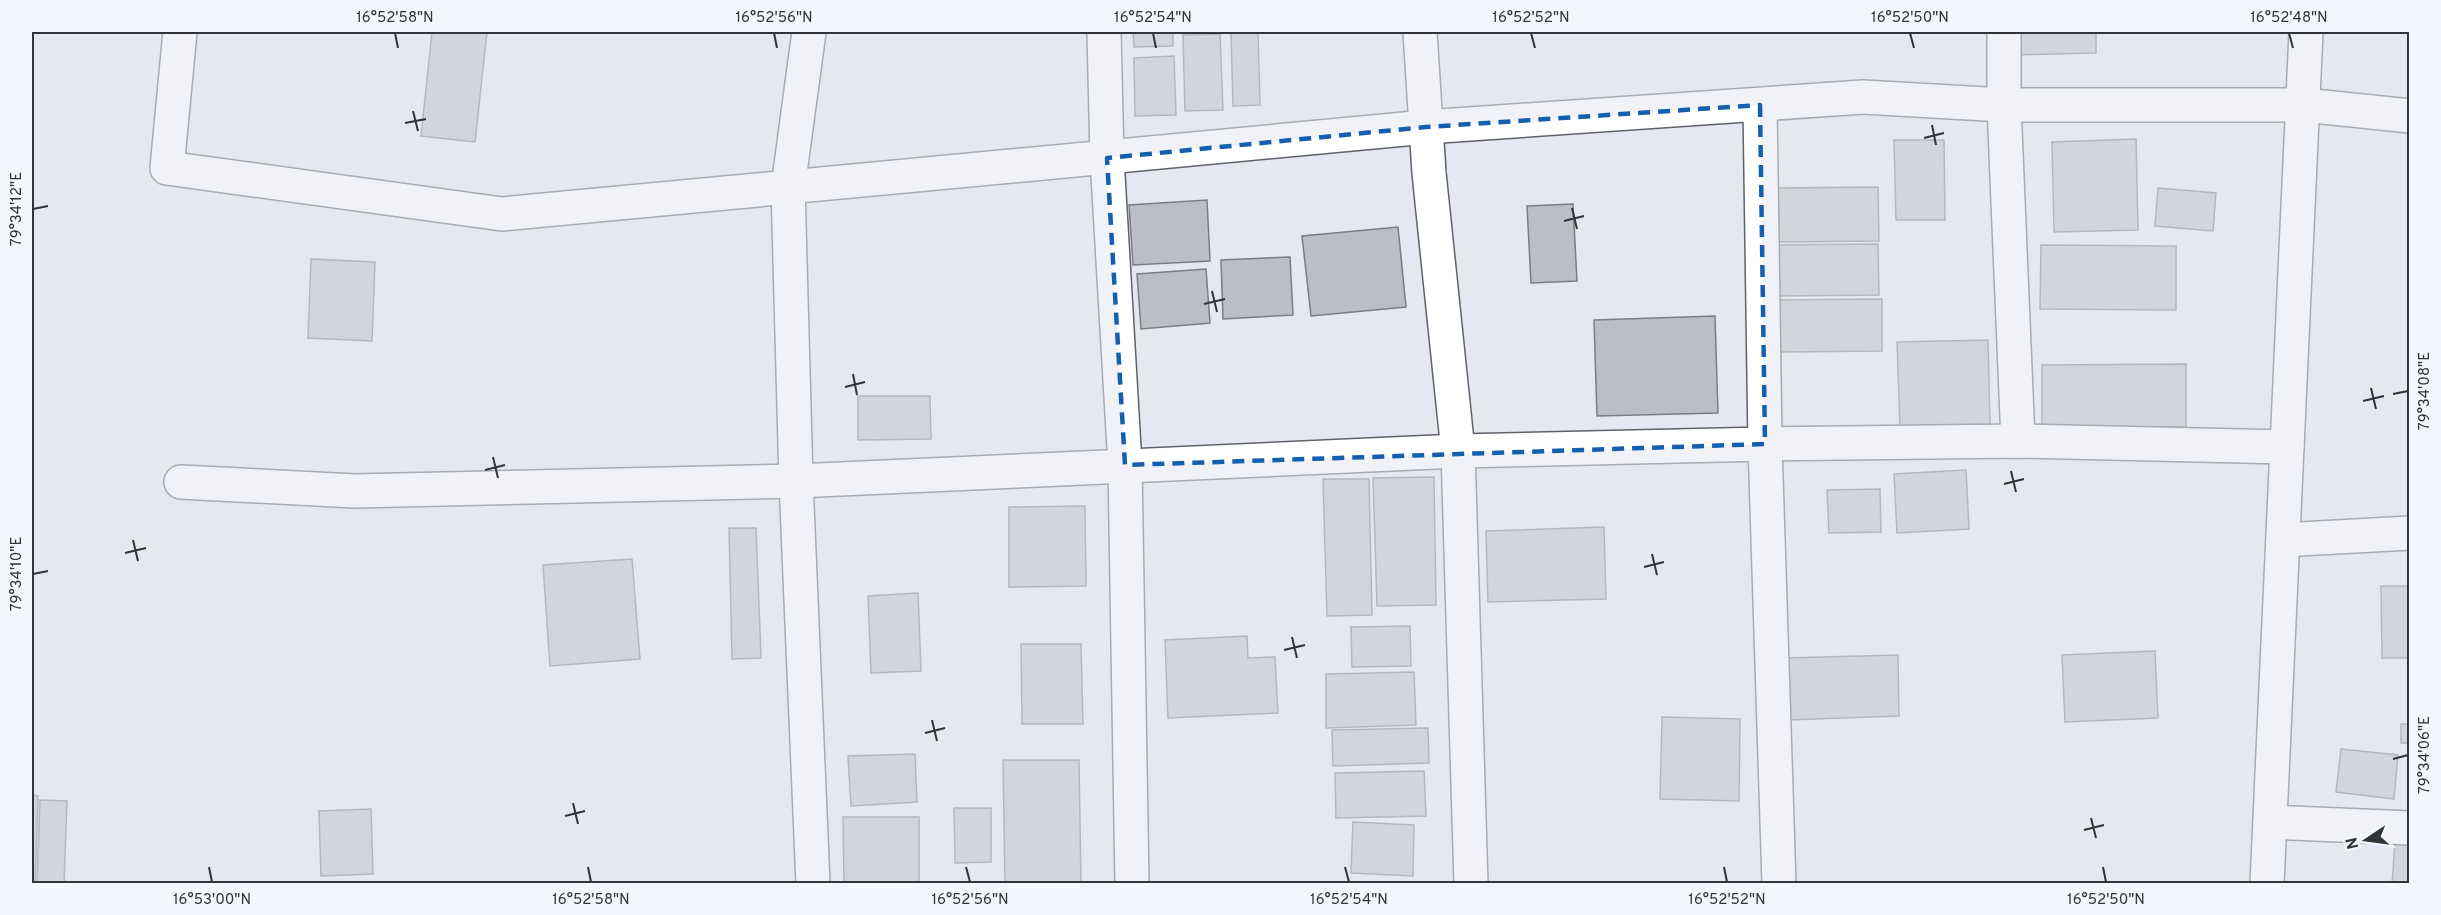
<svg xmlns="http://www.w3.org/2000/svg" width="2441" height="915" font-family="Overpass,sans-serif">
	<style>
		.building { fill: #bbbec7; stroke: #7a7d85; stroke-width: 1.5 }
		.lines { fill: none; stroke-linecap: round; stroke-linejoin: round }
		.minor-casing { stroke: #60626a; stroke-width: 36 }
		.minor { stroke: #fff; stroke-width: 33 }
		.marked { fill: none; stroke: #145fae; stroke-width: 4.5; stroke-dasharray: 12 8; stroke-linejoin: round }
		.ticks { fill: none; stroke: #333437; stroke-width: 2 }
		.neatline { fill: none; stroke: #333437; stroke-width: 2 }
		.ticks-label { font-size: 15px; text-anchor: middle; fill: #333437 }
	</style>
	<rect width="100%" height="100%" fill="#e6e8f1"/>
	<g class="building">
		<polygon points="432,32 487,32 475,142 421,136"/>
		<polygon points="1133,32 1173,32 1173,46 1134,47"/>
		<polygon points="1231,32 1258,32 1260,105 1233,106"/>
		<polygon points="2016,32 2096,32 2096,53 2017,55"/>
		<polygon points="1220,34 1223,110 1185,111 1183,35"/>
		<polygon points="1174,56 1176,115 1135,116 1134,58"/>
		<polygon points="2136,139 2138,230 2054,232 2052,142"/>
		<polygon points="1894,140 1944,140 1945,220 1896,220"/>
		<polygon points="1878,187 1879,241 1778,242 1778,188"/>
		<polygon points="2158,188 2216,193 2213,231 2155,226"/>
		<polygon points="1207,200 1210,261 1133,265 1129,205"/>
		<polygon points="1573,204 1577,281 1531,283 1527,206"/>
		<polygon points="1398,227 1406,307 1311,316 1302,236"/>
		<polygon points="1878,244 1879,295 1776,296 1775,245"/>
		<polygon points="2041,245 2176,246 2176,310 2040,309"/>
		<polygon points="1290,257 1293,315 1223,319 1221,260"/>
		<polygon points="311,259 375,262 372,341 308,338"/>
		<polygon points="1206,269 1210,323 1141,329 1137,274"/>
		<polygon points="1882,299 1882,351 1773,352 1772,300"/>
		<polygon points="1715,316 1718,413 1597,416 1594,320"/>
		<polygon points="1988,340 1990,425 1900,428 1897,342"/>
		<polygon points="2186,364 2186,427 2042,427 2042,365"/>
		<polygon points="858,396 930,396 931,439 858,440"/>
		<polygon points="1966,470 1969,529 1897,533 1894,474"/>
		<polygon points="1434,477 1436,605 1377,606 1373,478"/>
		<polygon points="1323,479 1369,479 1372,615 1327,616"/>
		<polygon points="1880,489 1881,532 1829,533 1827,490"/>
		<polygon points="1085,506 1086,586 1009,587 1009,507"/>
		<polygon points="1604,527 1606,599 1488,602 1486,531"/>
		<polygon points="729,528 756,528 761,658 732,659"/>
		<polygon points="632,559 640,659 550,666 543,565"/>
		<polygon points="2381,586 2410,586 2410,658 2382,658"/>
		<polygon points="918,593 921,671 871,673 868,596"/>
		<polygon points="1410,626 1411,666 1352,667 1351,627"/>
		<polygon points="1247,636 1248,658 1275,657 1278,713 1168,718 1165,640"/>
		<polygon points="1021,644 1081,644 1083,724 1022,724"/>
		<polygon points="2155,651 2158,718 2065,722 2062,655"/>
		<polygon points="1898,655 1899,716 1787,720 1785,658"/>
		<polygon points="1414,672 1416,725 1326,728 1326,674"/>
		<polygon points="1662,717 1740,719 1739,801 1660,799"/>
		<rect x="2401" y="724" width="9" height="19"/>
		<polygon points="1428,728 1429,763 1333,766 1332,730"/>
		<polygon points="2341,749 2398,755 2394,799 2336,792"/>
		<polygon points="915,754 917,802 851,806 848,756"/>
		<polygon points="1003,760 1079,760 1081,884 1005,884"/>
		<polygon points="1424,771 1426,816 1336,818 1335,773"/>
		<polygon points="32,795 38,796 35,884 32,884"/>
		<polygon points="40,800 67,801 64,884 37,884"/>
		<polygon points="954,808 991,808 991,862 955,863"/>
		<polygon points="371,809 373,874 321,876 319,811"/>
		<polygon points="843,817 919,817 919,884 844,884"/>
		<polygon points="1353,822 1414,825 1413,876 1351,873"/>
		<polygon points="2395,841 2410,842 2410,884 2392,884"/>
	</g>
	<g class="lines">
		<g class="minor-casing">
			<g id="minor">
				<polyline points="180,32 167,168 502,214 1426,127 1863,97 2004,105 2304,105 2410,116"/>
				<polyline points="809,32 788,187 796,481 813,884"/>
				<polyline points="1104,32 1107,158 1125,465 1132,884"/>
				<polyline points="1420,32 1429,173 1458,451 1471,884"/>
				<polyline points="2004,32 2004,105 2018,441"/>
				<polyline points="1760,105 1765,444 1779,884"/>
				<polyline points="181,482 355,491 796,481 1458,451 1765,444 2018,441 2287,447"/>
				<polyline points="2283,540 2410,533"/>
				<polyline points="2271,822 2410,828"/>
				<polyline points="2267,884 2306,32"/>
			</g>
		</g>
		<use href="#minor" class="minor"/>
	</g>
	<path d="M0 0H2441V915H0ZM1760 105 1765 444 1125 465 1107 158 1426 127Z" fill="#e6e8f1" fill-opacity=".55" fill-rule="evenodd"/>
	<path class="marked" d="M1760 105 1765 444 1125 465 1107 158 1426 127Z"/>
	<path class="ticks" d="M395 33 398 48M774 33 777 48M1153 33 1156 48M1531 33 1535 48M1910 33 1914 48M2289 33 2293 48M413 111 418 131M405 123 426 119M1932 125 1936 145M1924 138 1944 133M1572 208 1577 229M33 209 48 206M1564 221 1584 216M1212 291 1217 312M1204 304 1225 299M853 374 857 395M845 387 865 382M2371 388 2376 409M2393 394 2408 391M2363 401 2384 396M493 457 498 478M485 470 505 465M2011 471 2016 492M2004 484 2024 479M133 540 138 561M125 553 146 548M1652 554 1657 575M1644 567 1664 562M33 574 48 571M1292 637 1297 658M1284 650 1305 645M932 720 937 741M925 733 945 728M2393 759 2408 755M573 803 578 824M565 816 585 811M2091 818 2096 838M2084 830 2104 825M209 867 212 882M588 867 591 882M966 867 970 882M1345 867 1349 882M1724 867 1727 882M2103 867 2106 882"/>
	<rect width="2441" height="915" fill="none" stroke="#f3f6ff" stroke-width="66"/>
	<g transform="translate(2366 840) rotate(257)" stroke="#f3f6ff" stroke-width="4.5" paint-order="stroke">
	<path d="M0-4.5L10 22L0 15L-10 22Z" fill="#333437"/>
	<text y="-9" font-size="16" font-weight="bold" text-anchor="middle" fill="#333437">N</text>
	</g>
	<rect x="33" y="33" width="2375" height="849" class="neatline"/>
	<g class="ticks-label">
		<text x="395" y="22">16°52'58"N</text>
		<text x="774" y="22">16°52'56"N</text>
		<text x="1153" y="22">16°52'54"N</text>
		<text x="1531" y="22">16°52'52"N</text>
		<text x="1910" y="22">16°52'50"N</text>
		<text x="2289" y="22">16°52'48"N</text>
		<text transform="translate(16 209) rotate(-90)" y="5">79°34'12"E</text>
		<text transform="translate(2424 391) rotate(-90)" y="5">79°34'08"E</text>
		<text transform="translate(16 574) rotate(-90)" y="5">79°34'10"E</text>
		<text transform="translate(2424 755) rotate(-90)" y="5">79°34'06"E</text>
		<text x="212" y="904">16°53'00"N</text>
		<text x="591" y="904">16°52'58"N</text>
		<text x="970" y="904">16°52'56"N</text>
		<text x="1349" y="904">16°52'54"N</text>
		<text x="1727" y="904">16°52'52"N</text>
		<text x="2106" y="904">16°52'50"N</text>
	</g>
</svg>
